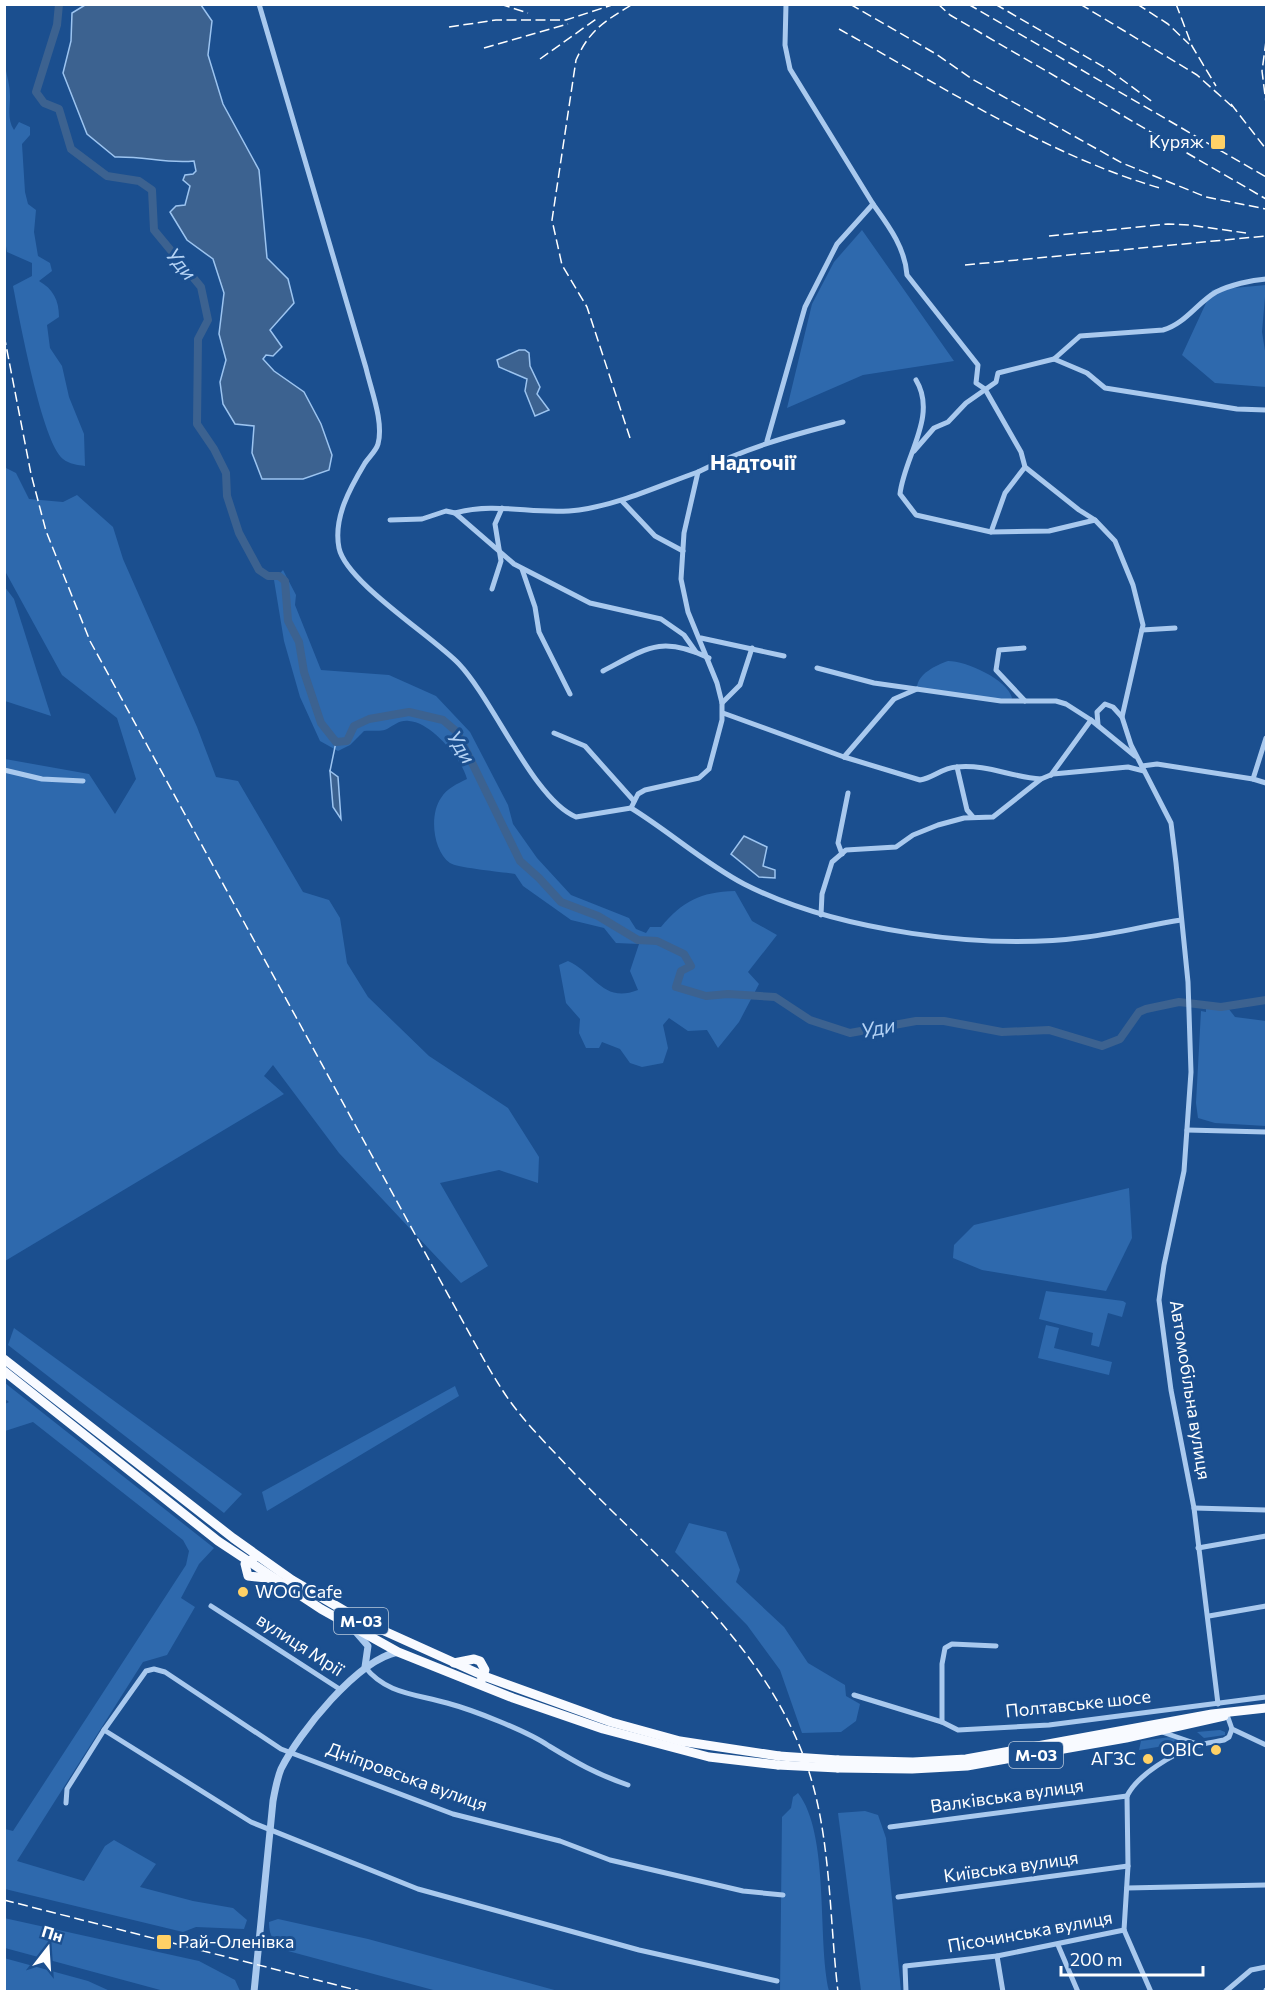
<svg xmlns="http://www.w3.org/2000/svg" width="1271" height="1996" font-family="Commissioner,sans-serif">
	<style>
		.green { fill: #2e69ad }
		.water { fill: #3c6290; stroke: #9cc4f0; stroke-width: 1.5 }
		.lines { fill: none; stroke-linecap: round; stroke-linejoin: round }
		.stream { stroke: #9cc4f0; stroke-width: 1.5 }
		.river { stroke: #3c6290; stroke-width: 8 }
		.minor { stroke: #a9c9ee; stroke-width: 5 }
		.tertiary { stroke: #a9c9ee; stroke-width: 7 }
		.trunk { stroke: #f8faff; stroke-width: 9 }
		.rail { stroke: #fff; stroke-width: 1.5; stroke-dasharray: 10 4.5; stroke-linecap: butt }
		.trunk-bridge { stroke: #f8faff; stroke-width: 9 }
		.poi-dot { fill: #ffd166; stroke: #1b4f8f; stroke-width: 2 }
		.labels { text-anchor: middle; stroke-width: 6; stroke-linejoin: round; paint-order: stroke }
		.shield { fill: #1b4f8f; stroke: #bbcadd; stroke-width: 1.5 }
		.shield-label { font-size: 16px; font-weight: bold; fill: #fff }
		.poi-label { font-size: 18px; fill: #fff; stroke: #1b4f8f; text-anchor: end }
		.street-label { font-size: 18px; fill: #fff; stroke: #1b4f8f }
		.water-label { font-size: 20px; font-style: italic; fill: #b5d3f5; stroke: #1b4f8f }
		.quarter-label { font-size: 21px; font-weight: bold; fill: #fff; stroke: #1b4f8f }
	</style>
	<rect width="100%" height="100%" fill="#1b4f8f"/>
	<g class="green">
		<path d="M5 66C7 76 10 86 10 96 10 109 7 119 14 130L19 122 30 127V135L22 144 25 192 28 204 36 210 34 232 38 256 50 263 52 271 39 281C53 289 59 300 59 317L47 325 50 348 62 366 69 397 84 434 85 466C78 465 69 464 63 459 42 442 19 317 13 286L32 276V263L7 252 5 240Z"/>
		<polygon points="862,230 954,361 863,375 787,408 812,304 834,262"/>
		<polygon points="1266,285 1262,332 1266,357 1266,387 1215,383 1182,355 1212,290"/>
		<polygon points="4,467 16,473 29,499 63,502 77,495 113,527 123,559 197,727 216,777 238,781 303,892 329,900 340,918 347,963 368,997 429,1056 508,1108 539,1157 538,1183 499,1170 440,1183 488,1266 461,1283 339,1153 273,1065 264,1076 284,1094 5,1261 5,759 89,774 115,814 136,779 117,718 62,675 5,571"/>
		<path d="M283 570 296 595 295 605 321 670 389 675 436 696 470 732 508 805 513 824 537 858 571 895 629 918 636 929 646 933 650 927H661C683 901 700 892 735 891L752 921 777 935 748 972 759 984 739 1022 718 1048 707 1030 688 1031 669 1018 663 1025 668 1048 663 1063 642 1067 630 1063 620 1049 602 1042 599 1048H586L579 1033 580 1019 566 1003 559 965 568 961C595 973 603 1004 638 990L630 971 639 944 616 943 604 928 571 920 523 886 515 874C503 872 458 868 450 863 433 851 429 815 441 798 447 788 457 784 467 779 462 759 431 722 409 721 399 720 395 725 387 729 381 732 371 730 364 731L350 745 338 751 320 741 300 697 284 641 274 580Z"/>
		<polygon points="4,586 14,599 51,716 5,701"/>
		<path d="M948 661C966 661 1007 679 1012 698L1010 701 917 687C918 674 936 665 948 661Z"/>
		<polygon points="1206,1008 1228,1008 1235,1017 1266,1021 1266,1126 1215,1123 1198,1118 1196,1103 1201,1011 1206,1012"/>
		<polygon points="1129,1188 1132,1238 1106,1291 982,1270 953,1258 954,1245 974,1225"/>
		<polygon points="1046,1291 1123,1301 1126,1303 1122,1317 1108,1313 1099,1347 1091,1345 1093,1333 1039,1319"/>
		<polygon points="1046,1325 1059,1328 1054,1348 1112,1362 1109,1375 1038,1358"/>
		<polygon points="14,1328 242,1494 224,1513 8,1345"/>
		<polygon points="5,1383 214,1548 199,1564 181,1598 195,1607 167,1655 143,1662 17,1861 84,1881 105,1846 114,1840 156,1864 140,1887 193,1901 233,1908 247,1920 244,1929 196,1927 183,1932 5,1889 5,1829 13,1831 186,1565 189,1551 183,1540 33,1422 5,1431 5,1404 9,1402 5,1399"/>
		<polygon points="455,1386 459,1396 267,1511 262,1492"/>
		<polygon points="689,1523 726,1532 740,1570 736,1582 784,1627 808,1663 845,1685 846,1696 860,1704 856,1721 841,1732 802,1733 780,1670 747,1625 675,1552"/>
		<polygon points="1220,1730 1225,1732 1225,1735 1204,1738 1197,1732"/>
		<polygon points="1170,1737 1189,1743 1175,1750 1170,1745 1139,1750 1141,1741"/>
		<path d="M798 1793C830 1834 817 1939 829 1991L780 1992 782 1817 791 1808 793 1797Z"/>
		<polygon points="865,1811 878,1815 886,1838 901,1991 861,1991 838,1813"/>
		<polygon points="4,1918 199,1961 235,1980 240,1991 164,1991 5,1948"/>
		<path d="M278 1919 368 1939 558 1991H437L288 1951C275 1943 269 1938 269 1922Z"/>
		<polygon points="4,1958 88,1981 110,1991 5,1991"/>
	</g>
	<g class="water">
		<path d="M85 5H201L212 21 208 55 223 104 259 170 267 258 288 279 294 303 270 330 282 347 273 356 266 355 263 359 274 371 304 392 321 424 332 455 329 470 303 479H262L252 453 254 426 235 424 223 404 220 382 226 360 219 334 224 293 213 259 187 240 170 212 176 206 185 205 190 186 183 180 185 175 193 174 196 171 194 161C166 164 144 156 115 157L87 134 63 73 71 41 72 13Z"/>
		<polygon points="519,350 525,350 529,353 530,366 540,387 537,394 549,410 535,416 525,391 527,379 499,367 497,360"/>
		<polygon points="330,771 338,777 341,819 333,807"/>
		<polygon points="744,836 767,847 763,866 775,870 775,878 759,877 731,854"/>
	</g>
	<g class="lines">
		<polyline class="stream" points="330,771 336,742"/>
		<polyline class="river" points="59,4 57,25 36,92 44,103 59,109 71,149 107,176 139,181 152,190 154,230 201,287 208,320 198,339 197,424 214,449 226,473 227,496 239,533 259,570 268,576 279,576 285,581 288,621 299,642 304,672 321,723 336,742 347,741 354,726 369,719 409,712 443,720 457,732 520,861 539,878 561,902 598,916 638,940 657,941 684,954 691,966 681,971 676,987 706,996 728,994 775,997 810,1020 850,1033 916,1021 944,1021 1002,1032 1049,1030 1102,1046 1120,1039 1139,1012 1146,1009 1179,1002 1221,1007 1266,1000"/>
		<g class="minor">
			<path d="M259 4 366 368C371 390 384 422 378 444 376 451 369 457 365 463 350 488 333 518 339 548 346 582 432 636 459 664 494 701 534 800 576 817L631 808C670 832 704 863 744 884 836 931 985 951 1087 937 1118 933 1149 925 1181 920"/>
			<path d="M873 204C888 225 905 247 907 275L978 365 976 383 985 389 1021 452 1025 467 1079 510 1095 520 1115 541 1133 585 1143 625 1122 717"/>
			<path d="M1054 359 1080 336 1163 330C1185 324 1197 303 1216 292 1230 285 1251 280 1266 279"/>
			<path d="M916 380C938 416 904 457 900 494L916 515 991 532 1049 531 1095 520"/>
			<polyline points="767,441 805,307 837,244 873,204 790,69 785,45 786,4"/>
			<polyline points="914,451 934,428 948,422 966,403 996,382 998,373 1054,359 1087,373 1105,388 1237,409 1266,410"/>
			<polyline points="622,501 655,536 683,551"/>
			<path d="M455 513C498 501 536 516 579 510 621 504 658 486 698 472"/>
			<polyline points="390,520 422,519 446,511 455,513 514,564 590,603 661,619 684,635 696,652"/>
			<polyline points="991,532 1005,493 1025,467"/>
			<polyline points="522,569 535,607 539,632 570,694"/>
			<polyline points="492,589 501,561 495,524 502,508"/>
			<polyline points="1142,630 1175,628"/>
			<polyline points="701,638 784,656"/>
			<polyline points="1024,648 999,650 996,670 1025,701"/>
			<polyline points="817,668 874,683 1001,701 1056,701 1066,704 1091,720 1135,756"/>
			<path d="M603 671C647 648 661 635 709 658"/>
			<polyline points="722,703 740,685 752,648"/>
			<path d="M723 713 844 757 920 780C933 778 942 768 956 767 988 764 1010 777 1041 779"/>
			<polyline points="1098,725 1097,712 1105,704 1113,707 1122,717 1131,745 1171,823 1176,863 1188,982 1191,1072 1184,1171 1164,1265 1159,1300 1171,1390 1194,1508 1218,1704"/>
			<polyline points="554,733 585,746 634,801"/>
			<polyline points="844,757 894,699 917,689"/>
			<polyline points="1142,766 1157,764 1253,779 1266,783"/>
			<polyline points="957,767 967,810 973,817"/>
			<polyline points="4,770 42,779 83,781"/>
			<polyline points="1051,775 1091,720"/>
			<polyline points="1253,779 1266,738"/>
			<path d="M631 808 638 794 645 790 699 778 709 769 722 720V703L717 683 688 612 681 579 684 533 698 472C745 448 792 435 843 422"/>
			<polyline points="842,854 838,843 848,793"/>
			<polyline points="821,915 822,894 832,862 846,850 896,847 913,835 938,825 964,818 993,817 1041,779 1053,774 1128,767 1144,771"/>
			<polyline points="1187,1130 1266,1132"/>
			<polyline points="1194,1508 1266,1510"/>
			<polyline points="1198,1548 1266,1536"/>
			<polyline points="211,1606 341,1690"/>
			<polyline points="1209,1616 1266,1606"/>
			<path d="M365 1667C386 1694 416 1694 447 1703 473 1710 527 1731 549 1746 577 1763 596 1774 628 1785"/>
			<polyline points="854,1695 942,1722 958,1730 1049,1725 1266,1697"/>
			<polyline points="1226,1712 1232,1729 1266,1745"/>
			<polyline points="942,1722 942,1664 945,1648 952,1644 996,1646"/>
			<polyline points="104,1730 146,1671 154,1669 165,1672 281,1749 453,1814 560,1841 610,1860 743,1891 783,1895"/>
			<polyline points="1162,1732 1200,1745"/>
			<path d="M1127 1796C1138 1774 1173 1754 1196 1746 1205 1743 1215 1742 1224 1740L1229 1737 1232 1729"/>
			<polyline points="66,1803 67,1789 104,1730 251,1822 418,1889 639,1950 777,1981"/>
			<polyline points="890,1827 1127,1796"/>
			<polyline points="1127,1888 1266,1885"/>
			<polyline points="898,1897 1128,1866"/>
			<polyline points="1124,1930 1128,1866 1127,1796"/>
			<polyline points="1124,1930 1151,1992"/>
			<polyline points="1058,1945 1078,1992"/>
			<polyline points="997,1956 1003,1992"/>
			<polyline points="906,1992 905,1966 997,1956 1124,1930"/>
			<polyline points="1225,1992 1251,1970 1266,1967"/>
			<polyline points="1266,1992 1266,1990"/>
		</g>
		<g class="tertiary">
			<polyline points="355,1631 368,1646 365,1667"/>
			<path d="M254 1992 273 1801C275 1790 277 1779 281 1769 299 1733 357 1660 398 1652"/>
		</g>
		<g class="trunk">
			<polyline points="4,1359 233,1538 292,1580 362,1621 484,1676 611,1722 680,1741 779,1756"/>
			<polyline points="4,1371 218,1541 321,1609 398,1652 513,1698 603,1729 709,1757 778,1765"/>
			<polyline points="254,1558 245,1564 248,1576 276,1579"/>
			<polyline points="454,1663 474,1659 480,1661 485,1670 481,1681"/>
			<polyline points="838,1760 913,1762 966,1759 1212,1714 1266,1708"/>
			<polyline points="838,1768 912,1769 967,1766 1126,1738 1224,1716"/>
		</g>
		<g class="rail">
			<polyline points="500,4 528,13"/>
			<polyline points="850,4 936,54 972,79 1122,163 1206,197 1266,209"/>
			<polyline points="938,4 950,15 1266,199"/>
			<polyline points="968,4 1266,177"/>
			<polyline points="995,4 1109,70 1154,103"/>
			<polyline points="1080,4 1197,75 1236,110"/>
			<polyline points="1137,4 1168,24 1189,44"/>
			<polyline points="1176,4 1192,46 1216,86"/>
			<polyline points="449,27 496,20 566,20 615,4"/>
			<path d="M839 29C938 84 1051 157 1160 188"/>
			<polyline points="1266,41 1262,71 1266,103"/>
			<polyline points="484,48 568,24"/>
			<polyline points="540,59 599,17"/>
			<polyline points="1231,104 1266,149"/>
			<polyline points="1049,236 1168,224 1190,225 1246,233"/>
			<polyline points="965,265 1266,236"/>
			<path d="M4 335 31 474 46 531 90 641 451 1300C468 1330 484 1362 503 1391 517 1413 537 1434 555 1453 651 1557 776 1645 814 1789 831 1854 830 1925 838 1992"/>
			<path d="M630 438 587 307 562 265 552 220 576 60C590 29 605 21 633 4"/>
			<polyline points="4,1900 364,1992"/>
		</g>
		<g class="trunk-bridge">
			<polyline points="779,1756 838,1760"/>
			<polyline points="778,1765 838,1768"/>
		</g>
	</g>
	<g class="poi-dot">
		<rect x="1210" y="134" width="16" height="16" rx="3"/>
		<circle cx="243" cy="1592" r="6"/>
		<circle cx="1216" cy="1750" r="6"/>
		<circle cx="1148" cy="1759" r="6"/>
		<rect x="156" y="1934" width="16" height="16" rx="3"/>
	</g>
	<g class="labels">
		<g class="shield">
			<rect x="334" y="1608" width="54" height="26" rx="4.5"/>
			<rect x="1009" y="1742" width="54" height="26" rx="4.5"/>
		</g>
		<g class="shield-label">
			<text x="361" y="1627">М-03</text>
			<text x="1036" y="1761">М-03</text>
		</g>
		<g class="poi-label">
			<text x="1204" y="148">Куряж</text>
			<text x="255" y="1598" text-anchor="start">WOG Cafe</text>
			<text x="1204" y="1756">ОВІС</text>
			<text x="1136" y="1765">АГЗС</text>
			<text x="178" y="1948" text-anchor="start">Рай-Оленівка</text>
		</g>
		<g class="street-label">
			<text transform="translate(1190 1390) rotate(81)" y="6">Автомобільна вулиця</text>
			<text transform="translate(300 1645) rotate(33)" y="6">вулиця Мрії</text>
			<text transform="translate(1078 1704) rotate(-6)" y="6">Полтавське шосе</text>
			<text transform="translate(407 1777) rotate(20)" y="6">Дніпровська вулиця</text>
			<text transform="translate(1007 1796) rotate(-8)" y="6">Валківська вулиця</text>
			<text transform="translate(1011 1867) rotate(-8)" y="6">Київська вулиця</text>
			<text transform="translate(1030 1932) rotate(-10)" y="6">Пісочинська вулиця</text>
		</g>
		<g class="water-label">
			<text transform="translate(181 264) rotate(51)" y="7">Уди</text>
			<text transform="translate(461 747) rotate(59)" y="7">Уди</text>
			<text transform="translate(878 1028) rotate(-10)" y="7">Уди</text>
		</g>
		<g class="quarter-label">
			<text x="753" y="470">Надточії</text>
		</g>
	</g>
	<rect width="1271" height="1996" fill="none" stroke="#ffffff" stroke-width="12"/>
	<g transform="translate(48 1948) rotate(17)" stroke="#1b4f8f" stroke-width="4.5" paint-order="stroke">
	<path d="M0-4.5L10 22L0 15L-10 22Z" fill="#ffffff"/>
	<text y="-9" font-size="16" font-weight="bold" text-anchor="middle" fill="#ffffff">Пн</text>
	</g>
	<path d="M1061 1966v9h142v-9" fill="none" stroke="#ffffff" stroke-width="3"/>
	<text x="1070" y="1966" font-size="18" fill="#ffffff" stroke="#1b4f8f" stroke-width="4.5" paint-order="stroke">200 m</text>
</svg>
